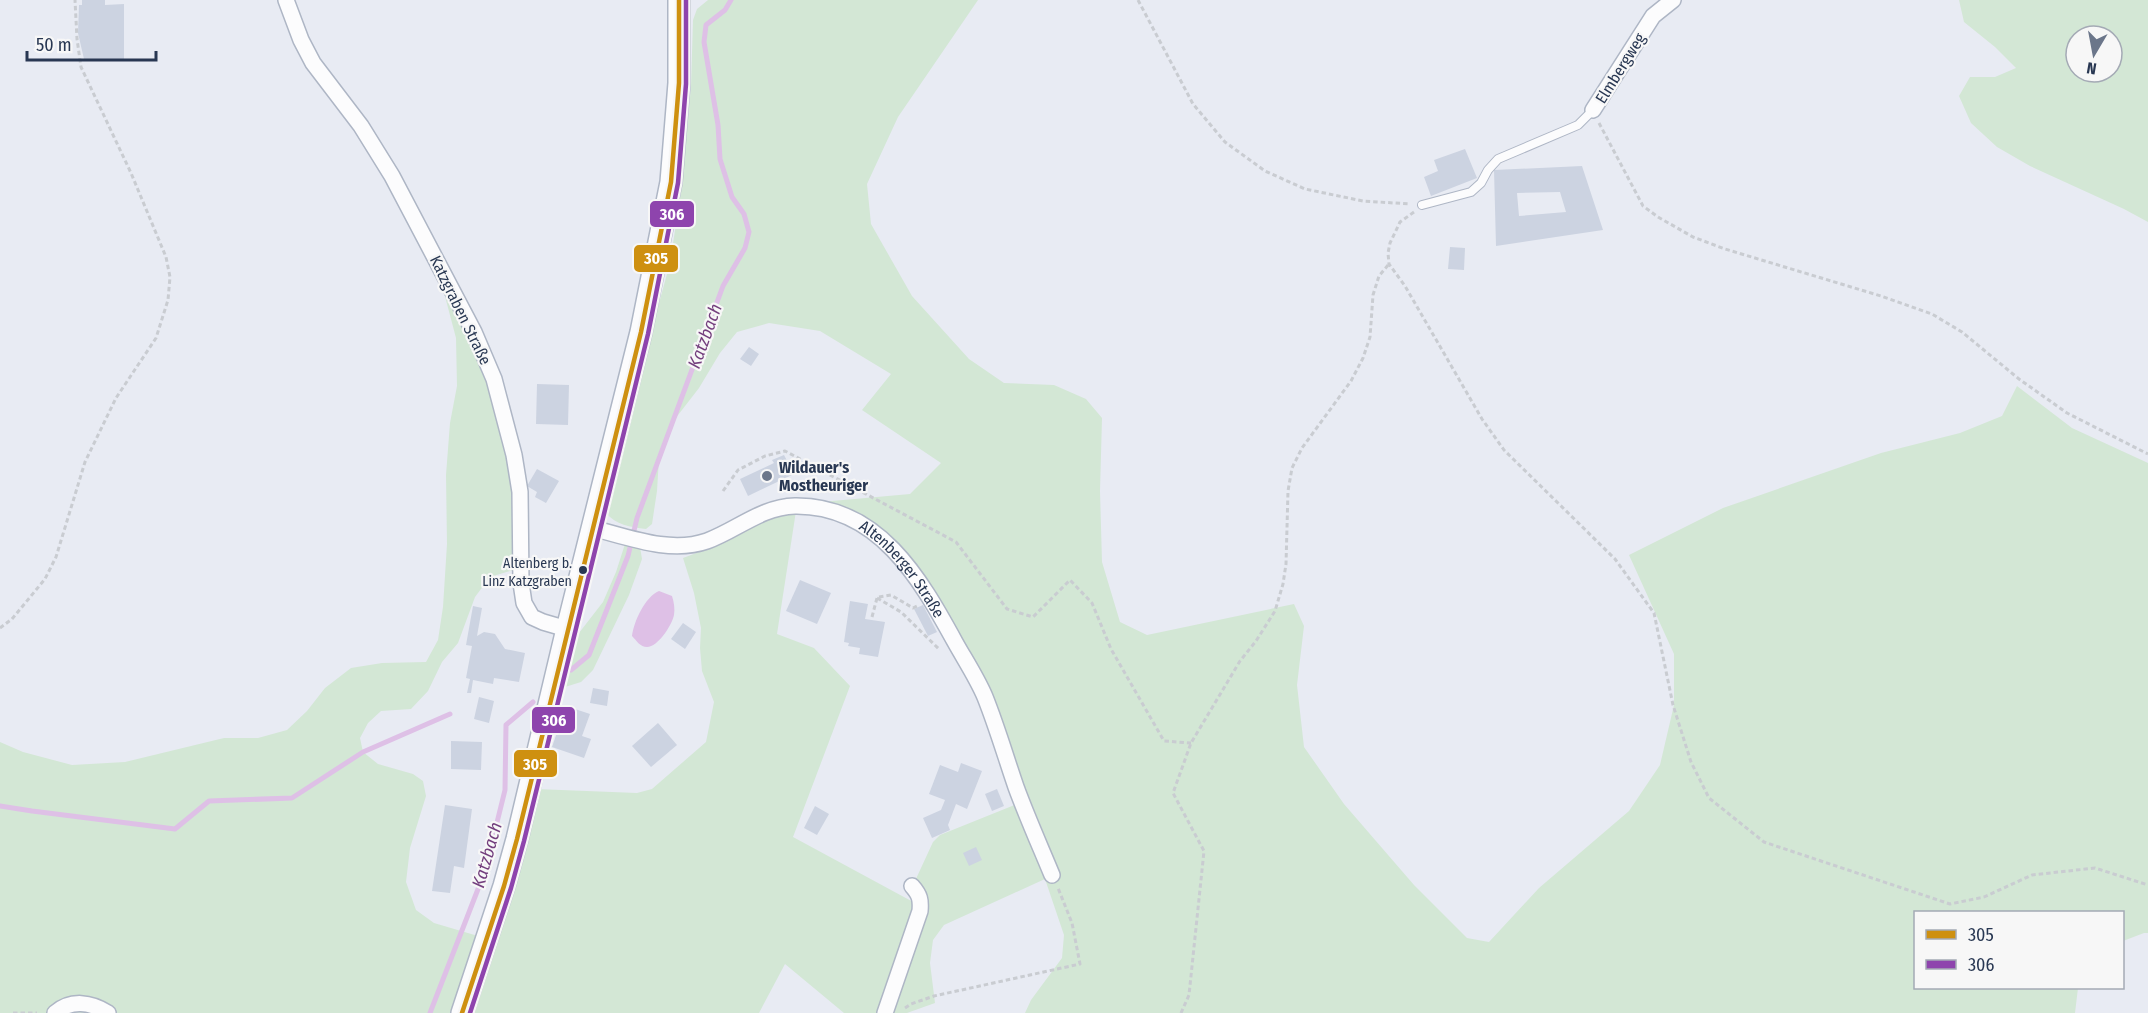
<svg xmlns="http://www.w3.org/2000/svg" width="2148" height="1013" font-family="'Fira Sans Condensed',sans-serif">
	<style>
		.green { fill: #d3e7d5; fill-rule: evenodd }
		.water { fill: #dec0e6 }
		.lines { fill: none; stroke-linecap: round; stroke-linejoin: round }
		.stream { stroke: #dec0e6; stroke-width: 5 }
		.building { fill: #ccd3e1; fill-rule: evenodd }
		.lane-casing { stroke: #aeb6c5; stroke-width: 10 }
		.street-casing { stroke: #aeb6c5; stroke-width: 18 }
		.secondary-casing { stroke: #aeb6c5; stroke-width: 24 }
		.path { stroke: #c9ccd1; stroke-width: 3; stroke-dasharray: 4.5 3; stroke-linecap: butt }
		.lane { stroke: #fcfcfd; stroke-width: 8 }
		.street { stroke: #fcfcfd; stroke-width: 15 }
		.secondary { stroke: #fcfcfd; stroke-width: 21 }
		.bus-1-casing { stroke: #f7f7f7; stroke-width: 9 }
		.bus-2-casing { stroke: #f7f7f7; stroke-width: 9 }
		.bus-1 { stroke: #ce9010; stroke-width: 4.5 }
		.bus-2 { stroke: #8e44ad; stroke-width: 4.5 }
		.poi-dot { fill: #6b768a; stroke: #f7f7f7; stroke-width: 2 }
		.bus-dot { fill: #283752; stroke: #f7f7f7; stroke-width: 2 }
		.labels { text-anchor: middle; stroke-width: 4.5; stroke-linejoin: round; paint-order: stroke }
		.bus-label { font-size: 14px; fill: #283752; stroke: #f7f7f7; text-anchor: end }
		.street-label { font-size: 16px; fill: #283752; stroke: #f7f7f7 }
		.poi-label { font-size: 16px; font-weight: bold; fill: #283752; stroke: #f7f7f7; text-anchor: start }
		.water-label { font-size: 18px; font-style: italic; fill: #743f7e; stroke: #f7f7f7 }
		.line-badge { stroke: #f7f7f7; stroke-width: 2 }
		.badge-label { font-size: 16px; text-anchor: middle; font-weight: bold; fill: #fff }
	</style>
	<rect width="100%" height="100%" fill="#e8ebf3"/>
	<g class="green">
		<path d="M708 0H978L898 117 867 184 871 224 912 296 969 359 1004 383 1054 385 1086 399 1102 418 1100 491 1102 562 1120 622 1147 635 1294 604 1304 626 1297 685 1304 747 1344 804 1414 885 1467 938 1489 942 1539 888 1629 811 1660 765 1674 705V654L1629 555 1723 508 1881 453 1960 433 2002 416 2017 386 2072 428 2148 463V933H2144L2123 941 2122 912H1916V988H2078L2075 1013H1025L1031 1000 1062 958 1064 935 1045 879 944 925 933 940 930 963 935 1003 907 1013H890L924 914 915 881 933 842 940 835 1017 804 1046 879 1060 873 1008 746 923 576 821 502 910 494 941 463 862 410 891 374 820 331 769 323 737 332 720 353 699 388 668 428 659 458 657 491 652 524 646 529C630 527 616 525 606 513L641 369 670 263 682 185 691 86 693 20 697 9Z"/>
		<path d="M1959 0H2148V222L2124 209 2030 166 1997 147 1971 123 1959 96 1970 77H1995L2016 68 1995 47 1964 22ZM2076 36H2112V72H2076Z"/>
		<path d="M442 285C478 344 504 413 513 483 516 511 514 541 513 570L490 577 475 597 458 643 442 662 428 691 411 709 381 711 368 723 360 738 363 752 378 764 413 774 423 781 426 796 410 848 406 882 416 910 434 923 478 936 451 1013H0V742L23 752 72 765 125 762 224 738H258L287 730 307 711 325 688 351 668 382 663 426 662 438 640 443 607 447 544 446 475 450 423 457 386 456 338Z"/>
		<polygon points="796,511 777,634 814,648 850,686 793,837 915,903 914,917 879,1013 844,1013 785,964 759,1013 471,1013 536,789 637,793 652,789 706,742 714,702 702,671 700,648 701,628 694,593 683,558 707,549 765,516"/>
		<polygon points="625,544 640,547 642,559 629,595 593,670 581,682 565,687 579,633 603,602 616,572"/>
	</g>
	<path class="water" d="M659 591 672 596C674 602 675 609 674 615 672 625 658 647 647 647 640 647 637 641 632 636 634 621 645 597 659 591Z"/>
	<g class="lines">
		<g class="stream">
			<polyline points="571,670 589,655 628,556 637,518 723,286 745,248 749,232 744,214 732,197 720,159 718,125 704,42 706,25 725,10 731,0"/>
			<polyline points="0,806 32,811 175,829 209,801 292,798 363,752 450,714"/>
			<polyline points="430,1013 485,871 505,790 506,725 533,702"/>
		</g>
	</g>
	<g class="building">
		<polygon points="82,0 105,0 105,5 124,4 124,59 84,59 78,33 79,5 82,5"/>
		<polygon points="1465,149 1477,178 1431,196 1424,177 1438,171 1434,160"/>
		<path d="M1582 166 1603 230 1496 246 1494 170ZM1560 192 1566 212 1519 216 1517 193Z"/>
		<polygon points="1450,247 1465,248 1464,270 1448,269"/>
		<polygon points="749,347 759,354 751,366 740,359"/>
		<polygon points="537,384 569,385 568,425 536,424"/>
		<polygon points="784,455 794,474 748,496 740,479 774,463 772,460"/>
		<polygon points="537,469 559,481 546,503 535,497 537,492 527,486"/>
		<polygon points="800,580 831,593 817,624 786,611"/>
		<polygon points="850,601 868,604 865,619 885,622 878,657 859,654 860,648 848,646 849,643 844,642"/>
		<polygon points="923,605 937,632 928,636 914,609"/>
		<polygon points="473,606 482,608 477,636 484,632 495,634 505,649 525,653 519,682 494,678 493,684 473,680 471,693 467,693 470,679 466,678 472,646 466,645"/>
		<polygon points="683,623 696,632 685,649 671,639"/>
		<polygon points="593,688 609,691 607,706 590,703"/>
		<polygon points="479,697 494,701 489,723 474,719"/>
		<polygon points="566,706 590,714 582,736 591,739 584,758 552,747"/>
		<polygon points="658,723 677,745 651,767 632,746"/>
		<polygon points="451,741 482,742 481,770 451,769"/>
		<polygon points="961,763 982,771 967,809 956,804 948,825 950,830 932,838 923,818 941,810 945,800 929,794 940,765 958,772"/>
		<polygon points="997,789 1004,806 992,811 985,794"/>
		<polygon points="445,805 472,809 464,868 454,866 450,893 432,891"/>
		<polygon points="815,806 829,814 817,835 804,828"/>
		<polygon points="976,847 982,860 969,866 963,853"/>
	</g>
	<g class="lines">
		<g class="lane-casing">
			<polyline id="lane" points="1422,205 1471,192 1481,183 1488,170 1498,159 1578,125 1593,110"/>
		</g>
		<g class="street-casing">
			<g id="street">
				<polyline points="286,0 301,40 313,63 361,126 392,176 474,332 494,379 514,455 520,492 521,583 524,603 532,617 543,622 567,629"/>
				<polyline points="1593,110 1653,16 1673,0"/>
				<path id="s1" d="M592 528C628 537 670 554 707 541 737 530 761 507 795 506 878 505 920 578 955 642 965 660 977 678 985 697 997 727 1006 758 1016 787 1027 817 1040 846 1052 875"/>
				<path d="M55 1013C71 999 91 1002 108 1013"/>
				<path d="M885 1013 920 911C921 900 920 895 912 886"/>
			</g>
		</g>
		<g class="secondary-casing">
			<polyline id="secondary" points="462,1013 504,886 517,839 567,629 641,332 671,182 679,83 679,0"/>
		</g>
		<g class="path">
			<polyline points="1138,0 1193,104 1225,142 1265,171 1305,189 1363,201 1410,204"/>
			<polyline points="1599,123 1643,206 1658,217 1693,237 1725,249 1881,296 1932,314 1962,332 2019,379 2067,413 2148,454"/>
			<polyline points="1414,212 1400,222 1390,243 1388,253 1389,264 1405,286 1482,419 1504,450 1615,559 1654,613 1673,705 1691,762 1709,798 1764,842 1950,904 1984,897 2032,875 2095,868 2148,885"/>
			<polyline points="723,491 738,470 765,456 785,451 956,542 1007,609 1033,617 1070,580 1092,603 1111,649 1164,741 1191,743"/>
			<polyline points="879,597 891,595 913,608 917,606"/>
			<polyline points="877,598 901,612 940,650"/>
			<polyline points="872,617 877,598"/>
			<polyline points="0,628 12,619 45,579 56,557 85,462 116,398 156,338 168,300 170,277 166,257 131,173 81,67 77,39 75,0"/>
			<polyline points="905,1008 911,1004 934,996 1080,964 1072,923 1058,888"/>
			<polyline points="13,1013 37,1013"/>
			<polyline points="1181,1013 1189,995 1204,851 1173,793 1191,743 1240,661 1256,641 1275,611 1283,584 1286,564 1288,491 1292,468 1302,448 1351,381 1363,358 1370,337 1373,295 1379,276 1389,264"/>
		</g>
		<use href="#lane" class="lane"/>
		<use href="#street" class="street"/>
		<use href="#secondary" class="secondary"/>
		<g class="bus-1-casing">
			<polyline id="bus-1" points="462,1013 504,886 517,839 641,332 671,182 679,83 679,0"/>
		</g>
		<g class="bus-2-casing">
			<polyline id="bus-2" points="470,1013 511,888 524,841 648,334 678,183 686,84 686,0"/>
		</g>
		<use href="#bus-1" class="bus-1"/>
		<use href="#bus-2" class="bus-2"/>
	</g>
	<circle class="poi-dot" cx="767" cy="476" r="6"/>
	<circle class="bus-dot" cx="583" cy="570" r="5"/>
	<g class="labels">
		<g class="bus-label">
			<text x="572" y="568">Altenberg b.<tspan x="572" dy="18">Linz Katzgraben</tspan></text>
		</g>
		<g class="street-label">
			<text transform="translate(1620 68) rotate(-58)" y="6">Elmbergweg</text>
			<text transform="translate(461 310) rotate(64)" y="6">Katzgraben Straße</text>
			<text dy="6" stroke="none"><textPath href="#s1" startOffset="344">Altenberger Straße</textPath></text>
		</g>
		<g class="poi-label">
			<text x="779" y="473">Wildauer's<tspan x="779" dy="18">Mostheuriger</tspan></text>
		</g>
		<g class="water-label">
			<text transform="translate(705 336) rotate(-70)" y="6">Katzbach</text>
			<text transform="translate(487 855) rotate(-74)" y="6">Katzbach</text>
		</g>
	</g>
	<g class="line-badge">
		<rect x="649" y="200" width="46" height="28" rx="6" fill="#8e44ad"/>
		<rect x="633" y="244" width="46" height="29" rx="6" fill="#ce9010"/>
		<rect x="531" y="706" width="45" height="28" rx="6" fill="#8e44ad"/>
		<rect x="513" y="749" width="45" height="29" rx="6" fill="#ce9010"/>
	</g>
	<g class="badge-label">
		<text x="672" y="220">306</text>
		<text x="656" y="264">305</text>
		<text x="554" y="726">306</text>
		<text x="535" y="770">305</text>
	</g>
	<rect x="1914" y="911" width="210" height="78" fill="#f7f7f7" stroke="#a4aab5" stroke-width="1.5"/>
	<rect x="1926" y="930" width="30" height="9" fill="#ce9010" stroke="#a4aab5" stroke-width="1.5"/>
	<text x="1968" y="941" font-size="18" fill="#283752">305</text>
	<rect x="1926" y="960" width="30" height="9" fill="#8e44ad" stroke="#a4aab5" stroke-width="1.5"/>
	<text x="1968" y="971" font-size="18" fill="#283752">306</text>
	<g transform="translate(2094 54) rotate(190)"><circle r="28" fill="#f7f7f7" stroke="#a4aab5" stroke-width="1.5"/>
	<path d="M0-4.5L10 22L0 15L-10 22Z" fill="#6b768a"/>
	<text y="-9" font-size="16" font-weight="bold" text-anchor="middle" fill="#283752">N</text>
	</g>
	<path d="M27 51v9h129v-9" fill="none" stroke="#283752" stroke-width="3"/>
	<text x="36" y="51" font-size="18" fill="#283752" stroke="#f7f7f7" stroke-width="4.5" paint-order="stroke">50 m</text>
</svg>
